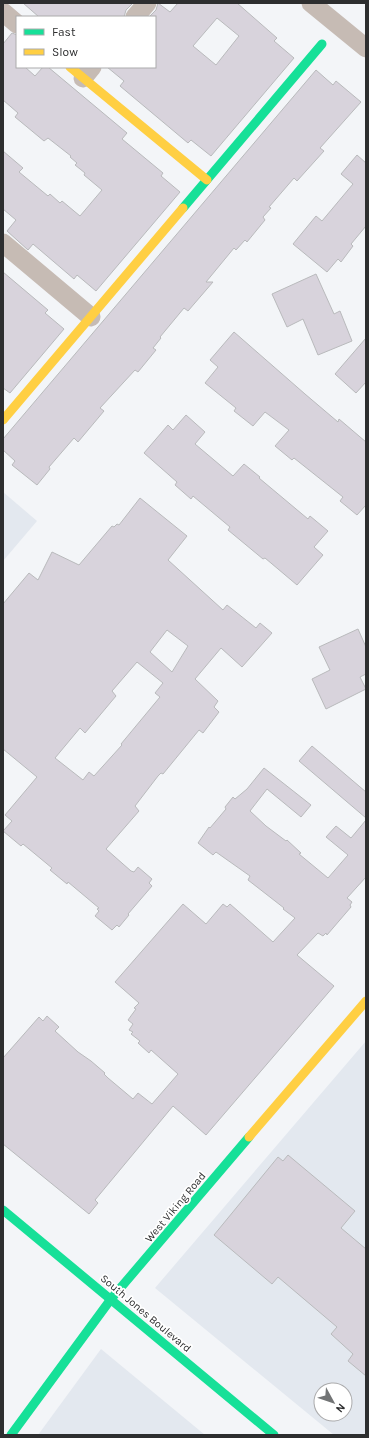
<svg xmlns="http://www.w3.org/2000/svg" width="369" height="1438" font-family="Karla,sans-serif">
	<style>
		.built { fill: #e3e8ef; fill-rule: evenodd }
		.building { fill: #d8d3dc; stroke: #b9babc; fill-rule: evenodd }
		.lines { fill: none; stroke-linecap: round; stroke-linejoin: round }
		.street { stroke: #c6bbb4; stroke-width: 19 }
		.fast { stroke: #16e098; stroke-width: 9 }
		.slow { stroke: #ffcf43; stroke-width: 9 }
		.labels { text-anchor: middle; stroke-width: 3.5; stroke-linejoin: round; paint-order: stroke }
		.street-label { font-size: 11px; fill: #2d2e2f; stroke: #fff }
	</style>
	<rect width="100%" height="100%" fill="#f3f5f8"/>
	<g class="built">
		<polygon points="3,492 37,521 3,561"/>
		<path d="M366 1041V1435H334L155 1288ZM321 1390H345V1414H321Z"/>
		<polygon points="101,1349 205,1435 38,1435"/>
	</g>
	<g class="building">
		<polygon points="23,3 133,3 126,10 124,17 39,17"/>
		<path d="M158 3 170 12 178 3H237L277 38 274 41 294 58 211 156 191 140 188 143 120 86 124 81 107 67H155V17H149L156 10ZM217 18 239 36 216 65 193 46Z"/>
		<polygon points="12,33 17,35 17,67 25,67 35,76 43,67 48,67 127,133 122,139 163,173 161,176 180,192 96,291 77,275 74,279 33,244 28,250 7,231 16,220 3,209 3,151 23,168 19,172 48,196 50,194 60,203 62,201 80,216 102,190 84,175 85,173 75,165 77,163 70,157 71,156 48,138 44,141 15,117 18,113 3,100 3,44"/>
		<polygon points="316,70 333,85 336,81 361,102 320,148 324,151 297,181 294,178 269,207 271,208 263,217 265,220 247,242 245,240 236,250 234,248 206,282 213,282 188,311 184,308 160,337 161,338 153,348 156,350 138,372 135,370 100,408 104,411 78,442 74,438 49,467 50,469 37,485 12,465 15,461 3,450 3,439"/>
		<polygon points="357,155 366,163 366,226 351,244 353,246 341,262 338,259 327,272 293,244 316,216 322,221 353,184 341,174"/>
		<polygon points="3,272 48,310 45,313 64,329 10,393 3,388"/>
		<polygon points="316,274 334,314 340,311 352,341 318,355 303,319 287,327 272,294"/>
		<polygon points="234,332 305,394 338,422 339,419 366,442 366,505 357,515 340,501 343,497 294,458 292,460 275,446 289,430 265,412 253,426 234,411 236,408 205,383 218,367 210,360"/>
		<polygon points="366,338 366,382 356,393 335,374"/>
		<polygon points="186,415 205,432 195,444 233,476 244,464 260,477 259,478 308,519 310,516 328,531 314,547 323,555 297,585 265,558 263,559 228,530 230,527 193,496 191,499 175,485 177,482 144,453 168,425 173,430"/>
		<path d="M140 498 187 536 168 560 223 610 227 605 256 628 260 623 272 633 242 667 221 648 195 679 218 701 214 707 219 712 203 733 199 730 163 774 161 773 158 776 135 806 139 811 106 849 131 871 134 872 138 867 152 879 149 883 152 886 128 914 129 915 119 927 117 925 112 930 95 916 99 911 97 909 99 908 68 882 67 884 50 870 52 868 23 844 21 846 3 831 12 821 5 815 37 777 3 749V604L29 573 38 580 52 552 79 565 112 526 114 527 117 524 119 525ZM167 630 188 646 172 672 150 652ZM137 662 163 683 155 693 160 697 121 744 122 745 94 776 89 772 83 780 55 758 80 728 85 733 116 696 112 691Z"/>
		<polygon points="358,629 366,647 366,674 360,677 366,689 326,709 312,679 330,670 319,647"/>
		<polygon points="312,746 366,792 366,818 299,761"/>
		<polygon points="264,768 311,805 301,817 267,789 250,811 266,826 286,841 287,840 301,853 299,854 328,878 348,855 326,837 336,826 351,838 366,820 366,877 347,898 352,902 350,905 351,907 327,935 326,933 323,936 318,933 297,955 334,986 206,1135 173,1106 95,1200 98,1203 89,1214 3,1144 3,1058 39,1017 43,1021 47,1016 59,1027 55,1031 78,1052 91,1061 105,1073 104,1074 108,1078 133,1099 138,1093 152,1104 178,1074 151,1050 149,1053 138,1043 140,1041 131,1034 133,1032 129,1030 133,1024 128,1020 136,1009 134,1008 139,1003 115,982 183,904 206,924 223,904 227,907 230,904 273,942 295,918 283,909 284,908 248,880 250,876 216,852 213,855 198,843 209,827 210,828 226,809 225,807 233,797 235,799 247,789"/>
		<polygon points="288,1155 355,1211 341,1228 366,1249 366,1376 348,1361 353,1354 331,1334 337,1327 278,1277 272,1284 214,1235 278,1157 283,1161"/>
	</g>
	<g class="lines">
		<g class="street">
			<polyline points="311,3 366,48"/>
			<polyline points="3,12 17,24"/>
			<polyline points="135,17 147,3"/>
			<polyline points="83,78 92,67"/>
			<polyline points="3,243 91,317"/>
		</g>
		<g class="fast">
			<polyline points="183,208 322,44"/>
			<polyline points="3,1210 274,1435"/>
			<polyline points="11,1435 111,1299 249,1137"/>
		</g>
		<g class="slow">
			<polyline points="70,67 207,180"/>
			<polyline points="3,420 183,208"/>
			<polyline points="249,1137 366,1001"/>
		</g>
	</g>
	<g class="labels">
		<g class="street-label">
			<text transform="translate(175 1207) rotate(-50)" y="4">West Viking Road</text>
			<text transform="translate(146 1313) rotate(40)" y="4">South Jones Boulevard</text>
		</g>
	</g>
	<rect width="369" height="1438" fill="none" stroke="#2d2e2f" stroke-width="8"/>
	<rect x="16" y="16" width="140" height="52" fill="#ffffff" stroke="#ababac"/>
	<rect x="24" y="29" width="20" height="6" fill="#16e098" stroke="#ababac"/>
	<text x="52" y="36" font-size="12" fill="#2d2e2f">Fast</text>
	<rect x="24" y="49" width="20" height="6" fill="#ffcf43" stroke="#ababac"/>
	<text x="52" y="56" font-size="12" fill="#2d2e2f">Slow</text>
	<g transform="translate(333 1402) rotate(130)"><circle r="19" fill="#ffffff" stroke="#ababac"/>
	<path d="M0-3L7 15L0 10L-7 15Z" fill="#727475"/>
	<text y="-6" font-size="11" font-weight="bold" text-anchor="middle" fill="#2d2e2f">N</text>
	</g>
</svg>
